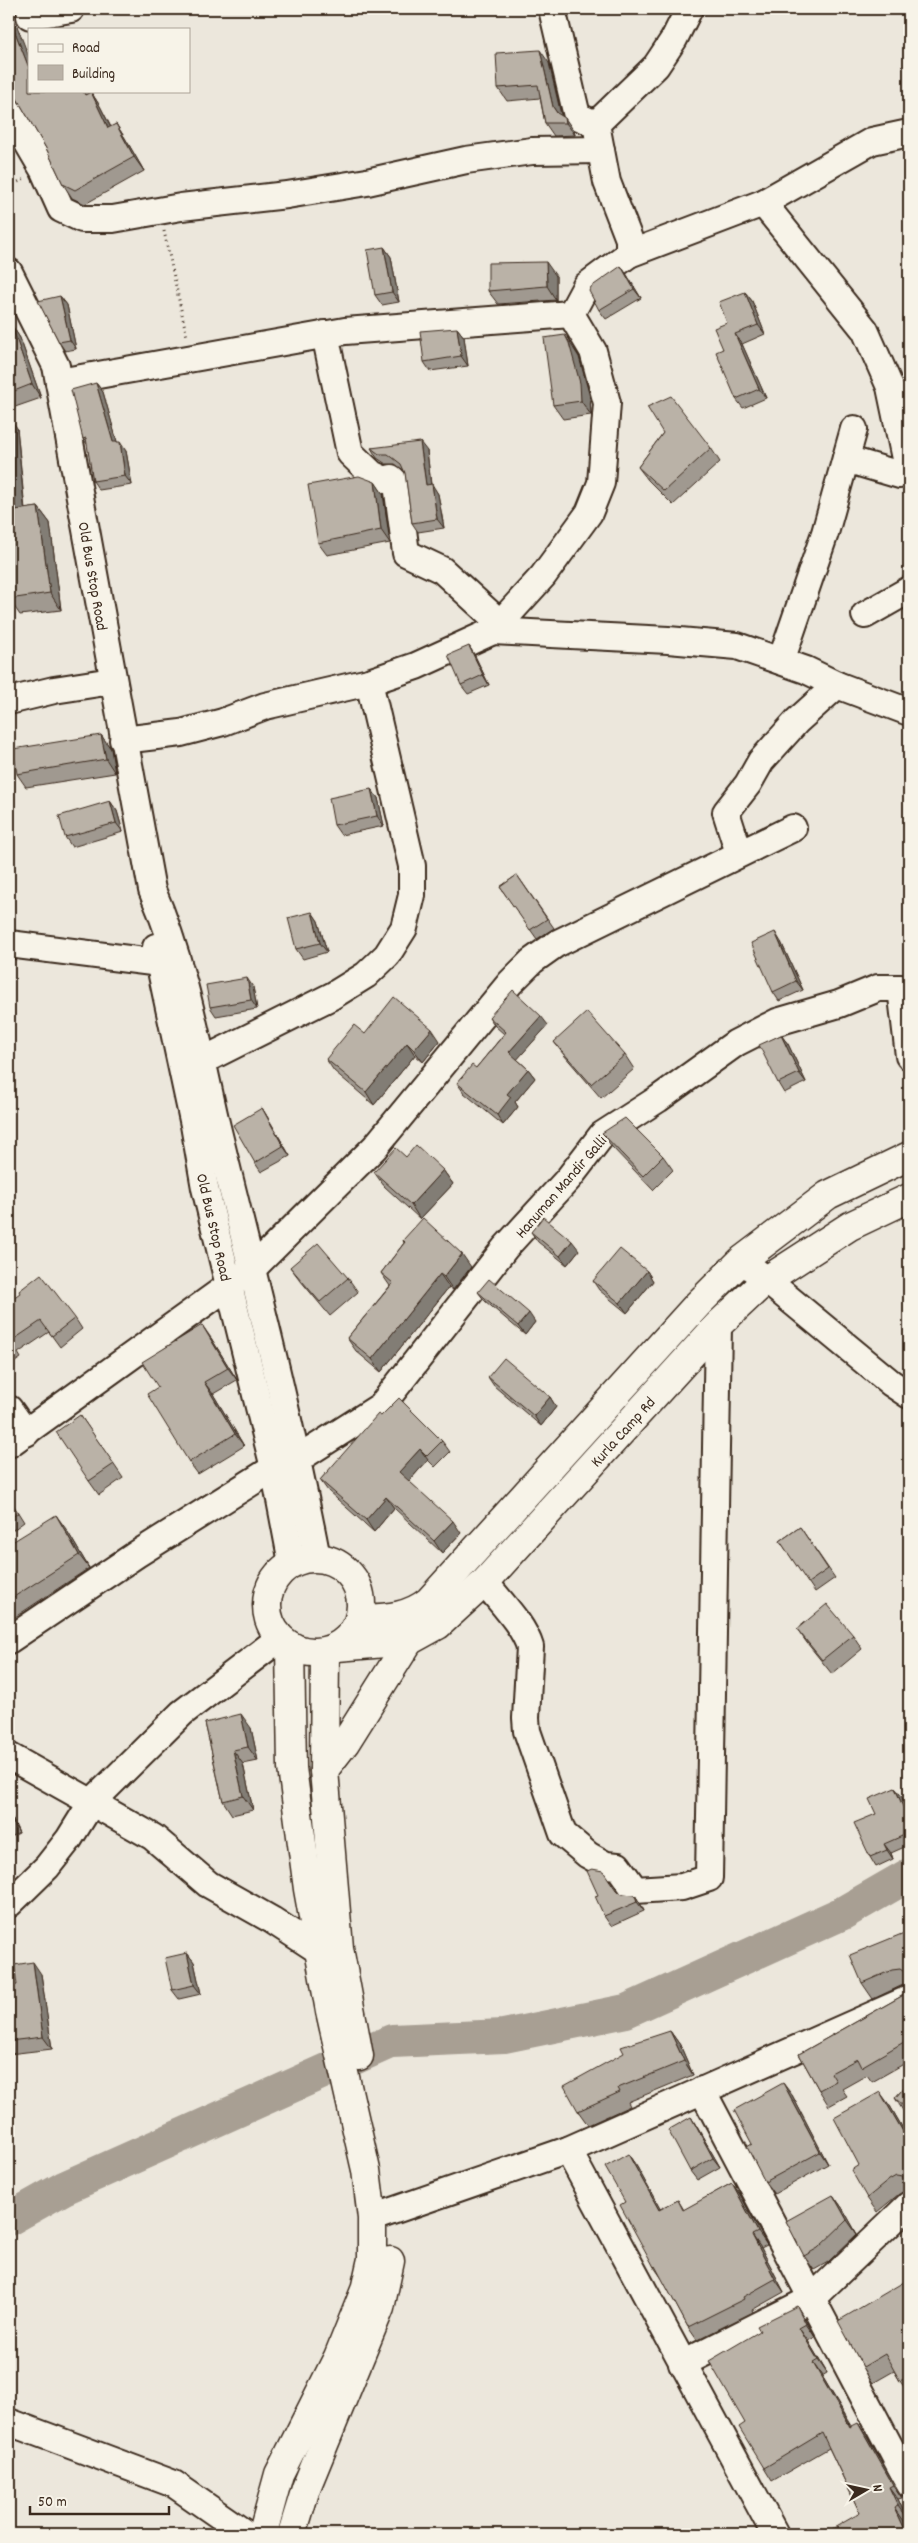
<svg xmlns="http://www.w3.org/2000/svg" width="918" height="2543" font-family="Dekko,sans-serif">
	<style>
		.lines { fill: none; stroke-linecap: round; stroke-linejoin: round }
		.river { stroke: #a89f93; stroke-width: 34 }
		.minor-casing { stroke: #3b2a1e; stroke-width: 30 }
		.major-casing { stroke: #3b2a1e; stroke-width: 31 }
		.path { stroke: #3b2a1e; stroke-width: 3; stroke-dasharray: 1 4; stroke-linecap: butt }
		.minor { stroke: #f7f3e8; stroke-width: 26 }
		.major { stroke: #f7f3e8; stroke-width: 28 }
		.wall { fill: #a09990; stroke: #3b2a1e }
		.shaded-wall { fill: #827d75; stroke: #3b2a1e }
		.building { fill: #bab2a7; stroke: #3b2a1e }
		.labels { text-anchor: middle; stroke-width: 5; stroke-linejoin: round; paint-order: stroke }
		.street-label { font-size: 16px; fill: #3b2a1e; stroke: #f7f3e8 }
	</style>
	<rect width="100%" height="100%" fill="#ece7dc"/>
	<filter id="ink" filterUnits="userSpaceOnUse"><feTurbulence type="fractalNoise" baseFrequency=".02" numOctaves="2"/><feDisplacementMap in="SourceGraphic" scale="10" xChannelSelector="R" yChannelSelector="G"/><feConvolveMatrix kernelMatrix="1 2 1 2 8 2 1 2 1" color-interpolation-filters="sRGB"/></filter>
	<g filter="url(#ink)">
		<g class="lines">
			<polyline class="river" points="9,2219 64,2188 392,2041 504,2036 626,2011 843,1913 909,1875"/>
			<g class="minor-casing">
				<g id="minor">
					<polyline points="552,9 577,116 596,124 656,66 674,39 689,9"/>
					<polyline points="30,16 71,9"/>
					<polyline points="9,111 44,171 61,209 82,219 113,219 181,207 287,195 367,182 466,160 532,151 601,150"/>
					<polyline points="596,124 607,182 629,239 629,254 586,286 571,314 593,351 607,403 601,483 589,513 543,576 493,631 668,640 737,646 806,670 837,685 909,712"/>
					<polyline points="763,203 865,330 890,387 908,473 900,475 846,459"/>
					<polyline points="629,254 763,203 872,141 909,133"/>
					<path d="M9 272 56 366 152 890C184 964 198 1044 216 1123 251 1267 289 1411 317 1558"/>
					<polyline points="325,334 350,453 372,474 385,480 391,478 397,484 406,553 442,570 500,623"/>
					<polyline points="59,382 345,331 571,314"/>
					<polyline points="865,615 909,590"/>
					<polyline points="781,661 825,533 854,429"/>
					<polyline points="9,701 54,690 112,681"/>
					<polyline points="123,740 181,733 223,722 265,706 369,682 416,666 493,631"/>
					<polyline points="739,853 726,812 748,784 761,761 797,721 837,685"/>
					<polyline points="9,944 160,963"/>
					<polyline points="156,947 194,1125 205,1188 274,1468 292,1563"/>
					<polyline points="204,1060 332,996 366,975 387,955 404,928 412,895 412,866 369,682"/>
					<polyline points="742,1260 891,1383 909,1395"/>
					<polyline points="9,1409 26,1433"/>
					<polyline points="9,1444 252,1269 375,1147 510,983 532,961 556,944 793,828"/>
					<path d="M485 1582C500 1602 523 1624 530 1647L526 1718 527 1731 563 1834 588 1855 606 1865 618 1866 635 1890 682 1887 709 1878 718 1325"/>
					<polyline points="9,1640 137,1554 274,1468 298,1459 381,1406 505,1248 569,1178 602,1135 658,1099 736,1043 777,1022 839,1004 878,988 901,988 909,1056"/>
					<polyline points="9,1756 153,1837 208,1884 272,1920 318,1950 335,1948"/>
					<polyline points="9,1904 47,1867 69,1839 92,1802 182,1713 280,1638"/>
					<polyline points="702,2090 909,2483"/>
					<polyline points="568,2150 775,2534"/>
					<polyline points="372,2218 568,2150 909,1999"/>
					<polyline points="682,2364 811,2299 909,2205"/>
					<polyline points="9,2422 174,2484 246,2534"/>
				</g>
			</g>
			<g class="major-casing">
				<g id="major">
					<circle cx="314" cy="1605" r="47"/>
					<path d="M360 1619C386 1618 408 1618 429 1601L698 1304 742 1260 828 1195 909 1156"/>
					<polyline points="337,1647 409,1641 438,1625 485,1582 718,1325 765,1281 850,1226 909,1198"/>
					<polyline points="325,1652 324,1770 339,1948 359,2056"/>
					<polyline points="324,1770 345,1743 409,1641"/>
					<polyline points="265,2534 265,2525 279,2474 338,2357 365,2290 372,2259 372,2218 366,2170 330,2011 308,1889 292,1768 290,1646"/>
					<polyline points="292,2534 306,2488 380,2308 390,2261"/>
				</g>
			</g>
			<g class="path">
				<polyline points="9,186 25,179"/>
				<polyline points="164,231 187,337"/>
			</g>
			<use href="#minor" class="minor"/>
			<use href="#major" class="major"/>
		</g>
		<g class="wall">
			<polygon points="9,15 17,26 29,91 87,91 88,93 91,92 100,106 111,127 116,124 125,138 144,171 85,204 72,198 63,184 47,150 19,102 12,97 9,92"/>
			<polygon points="549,63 562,116 574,131 575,135 554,136 545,123 540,98 507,101 498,88"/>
			<polygon points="384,247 391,257 399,302 382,305 375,295"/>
			<polygon points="621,266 627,275 641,298 606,319 599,310"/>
			<polygon points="556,276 556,300 498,304 488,291"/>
			<polygon points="745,292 752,301 765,334 742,344 766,398 743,408 736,399 723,349 727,323"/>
			<polygon points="60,296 67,305 76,349 65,351 59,342"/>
			<polygon points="11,324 20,338 41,398 15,407 10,400 9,400 9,325"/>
			<polygon points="457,328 464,337 468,366 430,371 424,362"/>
			<polygon points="575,349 579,357 590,397 591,415 563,419 553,405"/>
			<polygon points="96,383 103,392 117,442 126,451 132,485 99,490 93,481 88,445 83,439"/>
			<polygon points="17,428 25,509 38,507 50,523 61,610 20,615 9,599"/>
			<polygon points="663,433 711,448 720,462 673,505 648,480 638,467"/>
			<polygon points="371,448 427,451 431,484 438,494 444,528 418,532 412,523 405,471 395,464 386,464 377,458"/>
			<polygon points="375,482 383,494 390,543 327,555 318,543"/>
			<polygon points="469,646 475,656 489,685 468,694 461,685"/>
			<polygon points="9,659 12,685 9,686"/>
			<polygon points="101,735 111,749 115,773 26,787 17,774"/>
			<polygon points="371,789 378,798 384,826 341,835 334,825"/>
			<polygon points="110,801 117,811 123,832 72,847 65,837"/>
			<polygon points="517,875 554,928 537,939 500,887"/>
			<polygon points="312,912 318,921 327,952 303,959 296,949"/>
			<polygon points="781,942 803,990 779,1001 773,992"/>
			<polygon points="253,987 257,1009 216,1016 210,1007"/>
			<polygon points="489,1017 548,1025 517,1059 528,1069 535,1078 515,1102 518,1107 503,1125 464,1093 457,1083 476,1068 504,1034 495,1026"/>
			<polygon points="365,1034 440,1041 423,1062 415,1055 374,1105 334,1071 326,1059"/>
			<polygon points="781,1035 788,1044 806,1082 784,1093 778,1083"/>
			<polygon points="554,1042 625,1055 634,1069 601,1098 564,1055"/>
			<polygon points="262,1108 268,1118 290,1156 261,1172 255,1163"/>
			<polygon points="602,1133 663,1156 673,1170 653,1190 612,1147"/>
			<polygon points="443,1170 453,1184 420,1219 384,1186 374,1172"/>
			<polygon points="531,1232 579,1250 567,1265 538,1242"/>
			<polygon points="403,1240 471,1267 453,1290 449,1287 381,1372 356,1351 347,1338 390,1286 381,1273 404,1243"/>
			<polygon points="290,1267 348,1278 358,1292 330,1316 300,1280"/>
			<polygon points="647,1271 653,1281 627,1313 599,1290 593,1281"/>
			<polygon points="478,1292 535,1322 525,1335 485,1301"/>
			<polygon points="9,1301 75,1318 82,1329 60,1347 49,1332 18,1353 21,1358 9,1366"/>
			<polygon points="211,1338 237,1380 213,1394 244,1446 198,1474 189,1462"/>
			<polygon points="488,1377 550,1397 556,1407 541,1426 494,1386"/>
			<polygon points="80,1415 123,1478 99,1495 89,1481"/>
			<polygon points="381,1416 442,1441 450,1452 435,1467 428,1460 409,1481 461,1533 442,1553 394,1508 374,1532 328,1491 320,1480"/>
			<polygon points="9,1498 24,1522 9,1533"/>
			<polygon points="800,1527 835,1578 815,1592 780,1541"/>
			<polygon points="66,1529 89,1568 9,1621 9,1544"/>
			<polygon points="797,1629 853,1635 862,1649 832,1674 807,1643"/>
			<polygon points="205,1723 251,1728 258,1761 243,1764 253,1810 232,1815 223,1801"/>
			<polygon points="895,1788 902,1797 909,1815 909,1845 891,1853 893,1859 876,1867 870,1857 876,1814"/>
			<polygon points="9,1812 19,1833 9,1838"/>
			<polygon points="616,1890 622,1894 635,1895 641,1905 644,1911 611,1926 604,1916 598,1895"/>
			<polygon points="909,1931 909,1984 903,1985 873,1999 862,1983"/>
			<polygon points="187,1953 194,1962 201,1994 179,1999 172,1990"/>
			<polygon points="41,1974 52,2049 9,2054 9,1986 17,1985"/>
			<polygon points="909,1992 909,2061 872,2082 867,2075 842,2089 847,2096 829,2106 819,2090 799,2054"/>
			<polygon points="670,2031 680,2045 693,2075 628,2102 630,2106 588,2125 578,2111"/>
			<polygon points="909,2082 909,2116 904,2112 895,2098"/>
			<polygon points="792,2095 828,2164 774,2194 765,2182 752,2144"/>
			<polygon points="890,2106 909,2139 909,2190 906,2190 899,2194 877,2212 867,2198 859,2165"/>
			<polygon points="691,2117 697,2127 720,2167 697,2180 690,2171"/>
			<polygon points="628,2154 637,2167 660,2209 678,2200 684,2210 732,2183 741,2196 767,2245 761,2248 784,2292 752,2310 753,2312 697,2340 688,2327 663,2280 654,2267 625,2202"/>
			<polygon points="833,2195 843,2209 857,2234 828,2262 814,2270 804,2256"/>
			<polygon points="909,2279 909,2394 900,2381 894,2371 873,2383 863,2367"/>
			<polygon points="805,2319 815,2337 808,2341 827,2373 822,2376 852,2426 867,2436 901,2495 902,2498 898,2499 907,2519 903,2521 834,2532 860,2513 829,2448 772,2481 764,2468 745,2423 760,2331"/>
		</g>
		<g class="shaded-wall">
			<polygon points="9,15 17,26 29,57 29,68 9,17"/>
			<polygon points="540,50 549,63 562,119 557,113 553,107"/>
			<polygon points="83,91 87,91 94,109 85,95"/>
			<polygon points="91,92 100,106 118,142 108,128"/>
			<polygon points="565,118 574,131 575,135 566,123"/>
			<polygon points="116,124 125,138 144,171 134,157"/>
			<polygon points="384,247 391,257 399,302 392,292"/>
			<polygon points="546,262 556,276 556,300 547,286"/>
			<polygon points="621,266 627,275 641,298 634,289"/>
			<polygon points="745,292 752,301 765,334 758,325"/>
			<polygon points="60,296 67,305 76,349 70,340"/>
			<polygon points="11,324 20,338 41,398 32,384"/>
			<polygon points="457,328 464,337 468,366 461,356"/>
			<polygon points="735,334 742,344 766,398 759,389"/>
			<polygon points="565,335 579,357 590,397 591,415 581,401"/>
			<polygon points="96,383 103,392 120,452 113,442"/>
			<polygon points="9,416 17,428 26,526 15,510 9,444"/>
			<polygon points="120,442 126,451 132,485 125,476"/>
			<polygon points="420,442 427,451 432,495 426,485"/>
			<polygon points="375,482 383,494 390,543 381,530"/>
			<polygon points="432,484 438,494 444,528 437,519"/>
			<polygon points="38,507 50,523 61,610 50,593"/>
			<polygon points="469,646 475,656 489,685 483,675"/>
			<polygon points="9,659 12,685 9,681"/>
			<polygon points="101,735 111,749 115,773 106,759"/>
			<polygon points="371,789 378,798 384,826 377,816"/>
			<polygon points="110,801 117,811 123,832 116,823"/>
			<polygon points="312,912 318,921 327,952 320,943"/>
			<polygon points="775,932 781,942 803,990 796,981"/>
			<polygon points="247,978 253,987 257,1009 251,1000"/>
			<polygon points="541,1016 548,1025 515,1062 509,1052"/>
			<polygon points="432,1029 440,1041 423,1062 414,1050"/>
			<polygon points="781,1035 788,1044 806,1082 799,1073"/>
			<polygon points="407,1043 415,1055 374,1105 366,1092"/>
			<polygon points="528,1069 535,1078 515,1102 518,1107 503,1125 497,1115 507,1094"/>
			<polygon points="262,1108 268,1118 290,1156 283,1146"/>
			<polygon points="443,1170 453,1184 420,1219 411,1205"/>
			<polygon points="572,1241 579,1250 567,1265 560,1256"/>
			<polygon points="462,1254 471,1267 453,1290 444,1277"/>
			<polygon points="647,1271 653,1281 627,1313 620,1303"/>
			<polygon points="440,1274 449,1287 381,1372 372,1359"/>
			<polygon points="529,1313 535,1322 525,1335 518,1326"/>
			<polygon points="202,1325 211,1338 237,1380 228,1368"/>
			<polygon points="204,1382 213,1394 244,1446 235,1434"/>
			<polygon points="550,1397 556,1407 541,1426 534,1416"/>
			<polygon points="420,1449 428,1460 407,1483 399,1472"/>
			<polygon points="386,1497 394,1508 374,1532 366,1520"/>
			<polygon points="56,1515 66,1529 89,1568 79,1555"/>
			<polygon points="453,1521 461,1533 442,1553 434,1541"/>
			<polygon points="241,1714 251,1728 258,1761 248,1747"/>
			<polygon points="233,1750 243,1764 253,1810 243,1796"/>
			<polygon points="895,1788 902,1797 909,1815 909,1821"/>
			<polygon points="9,1812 19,1833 13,1823 9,1816"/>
			<polygon points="884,1844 891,1853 893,1859 887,1850"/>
			<polygon points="635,1895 641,1905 644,1911 637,1902"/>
			<polygon points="187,1953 194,1962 201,1994 194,1985"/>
			<polygon points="33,1962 41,1974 52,2049 43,2037"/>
			<polygon points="670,2031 680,2045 693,2075 684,2061"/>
			<polygon points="783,2083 792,2095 828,2164 820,2152"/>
			<polygon points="880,2092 890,2106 909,2139 909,2142"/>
			<polygon points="691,2117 697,2127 720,2167 713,2158"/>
			<polygon points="628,2154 637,2167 668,2223 659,2210"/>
			<polygon points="732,2183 741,2196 767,2245 758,2232"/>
			<polygon points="833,2195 843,2209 857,2234 847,2220"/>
			<polygon points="752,2235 761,2248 784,2292 775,2279"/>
			<polygon points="797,2306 805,2319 815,2337 806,2324"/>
			<polygon points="799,2328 808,2341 827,2373 818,2360"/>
			<polygon points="813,2363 822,2376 859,2440 850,2427"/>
			<polygon points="858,2423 867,2436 902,2498 893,2485"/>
			<polygon points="889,2487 898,2499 907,2519 898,2506"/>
			<polygon points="894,2508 903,2521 909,2534 906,2534"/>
		</g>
		<g class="building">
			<polygon points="9,17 29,68 29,91 83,91 85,95 91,92 108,128 116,124 134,157 75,190 63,184 47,150 12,90 9,87"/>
			<polygon points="540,50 553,107 557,113 565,118 566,123 545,123 538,85 498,88 496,53"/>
			<polygon points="384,247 392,292 375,295 367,250"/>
			<polygon points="546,262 547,286 488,291 488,263"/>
			<polygon points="621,266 634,289 599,310 589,291 591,287"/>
			<polygon points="745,292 758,325 735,334 759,389 736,399 716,352 723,349 714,328 727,323 719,302"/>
			<polygon points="60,296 70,340 59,342 38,301"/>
			<polygon points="11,324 32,384 9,393 9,325"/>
			<polygon points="457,328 461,356 424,362 420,331"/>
			<polygon points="565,335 569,343 580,383 581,401 553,405 544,338"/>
			<polygon points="96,383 113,442 120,442 125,476 93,481 86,438 83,439 71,390"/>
			<polygon points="671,396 711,448 664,491 638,467 663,433 647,407"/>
			<polygon points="420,442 426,485 432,484 437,519 412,523 405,473 401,464 388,454 379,454 371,448"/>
			<polygon points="9,444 15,510 38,507 50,593 9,599"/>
			<polygon points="359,476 375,482 381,530 318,543 308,485"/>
			<polygon points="469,646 483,675 461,685 448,655"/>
			<polygon points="101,735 106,759 17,774 13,749"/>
			<polygon points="371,789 377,816 334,825 329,798"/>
			<polygon points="110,801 116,823 65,837 59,816"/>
			<polygon points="517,875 547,919 530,930 500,887"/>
			<polygon points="312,912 320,943 296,949 288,918"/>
			<polygon points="775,932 796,981 773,992 751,943"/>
			<polygon points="247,978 251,1000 210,1007 206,985"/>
			<polygon points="513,990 541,1016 509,1052 528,1069 507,1094 511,1097 497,1115 457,1083 472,1065 476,1068 506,1032 489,1017"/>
			<polygon points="394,997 432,1029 414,1050 407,1043 366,1092 326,1059 354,1025 365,1034"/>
			<polygon points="587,1012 625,1055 591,1084 554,1042"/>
			<polygon points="781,1035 799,1073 778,1083 759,1045"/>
			<polygon points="262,1108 283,1146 255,1163 233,1125"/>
			<polygon points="625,1118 663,1156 643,1176 602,1133"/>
			<polygon points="416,1145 443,1170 411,1205 374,1172 396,1148 406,1157"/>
			<polygon points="543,1217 572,1241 560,1256 531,1232"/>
			<polygon points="423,1218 462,1254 444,1277 440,1274 372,1359 347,1338 393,1283 381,1273 405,1242 403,1240"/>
			<polygon points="318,1243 348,1278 320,1302 290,1267"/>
			<polygon points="620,1249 647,1271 620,1303 593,1281"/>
			<polygon points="41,1274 75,1318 52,1336 41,1321 10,1342 13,1346 9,1349 9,1301 20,1293 19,1291"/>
			<polygon points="489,1279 529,1313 518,1326 478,1292"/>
			<polygon points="202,1325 228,1368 204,1382 235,1434 189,1462 147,1394 158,1387 142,1362"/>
			<polygon points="504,1358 550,1397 534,1416 488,1377"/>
			<polygon points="399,1398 442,1441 427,1456 420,1449 399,1472 453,1521 434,1541 386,1497 366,1520 320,1480 378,1414 381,1416"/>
			<polygon points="80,1415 114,1464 89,1481 56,1432"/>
			<polygon points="9,1499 18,1513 9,1519"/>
			<polygon points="56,1515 79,1555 9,1600 9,1544"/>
			<polygon points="800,1527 828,1569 808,1583 780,1541"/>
			<polygon points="827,1604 853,1635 822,1660 797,1629"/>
			<polygon points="241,1714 248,1747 233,1750 243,1796 223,1801 205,1723"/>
			<polygon points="895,1788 909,1821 909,1833 884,1844 887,1850 870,1857 854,1823 876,1814 869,1799"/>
			<polygon points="9,1816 13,1823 9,1825"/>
			<polygon points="592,1869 603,1871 616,1890 622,1894 635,1895 637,1902 604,1916 595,1896 598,1895 587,1871"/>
			<polygon points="909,1931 909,1975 900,1969 892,1970 862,1983 850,1955"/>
			<polygon points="187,1953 194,1985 172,1990 165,1958"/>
			<polygon points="33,1962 43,2037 9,2041 9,1986 17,1985 14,1965"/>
			<polygon points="909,1992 909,2039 861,2067 857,2059 831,2073 836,2081 819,2090 799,2054"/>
			<polygon points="670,2031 684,2061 618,2088 620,2092 578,2111 564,2086 624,2053 621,2047"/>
			<polygon points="909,2082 909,2111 895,2098"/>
			<polygon points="783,2083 820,2152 765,2182 747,2147 752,2144 734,2110"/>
			<polygon points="880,2092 909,2142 909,2173 903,2177 896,2176 889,2180 867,2198 851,2170 859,2165 834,2118"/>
			<polygon points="691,2117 713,2158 690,2171 668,2130"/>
			<polygon points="628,2154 659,2210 678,2200 683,2210 732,2183 758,2232 752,2235 775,2279 743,2297 744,2299 688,2327 655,2266 654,2267 620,2205 625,2202 605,2167"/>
			<polygon points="833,2195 847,2220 818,2248 804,2256 786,2221"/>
			<polygon points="909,2279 909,2376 900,2381 885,2354 863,2367 838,2321"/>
			<polygon points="797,2306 806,2324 799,2328 818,2360 813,2363 850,2427 858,2423 892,2483 893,2485 889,2487 898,2506 894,2508 906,2534 829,2534 834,2532 832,2529 860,2513 822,2433 764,2468 739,2427 745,2423 709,2361 760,2331 757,2326"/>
			<polygon points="909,2425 909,2433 906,2426"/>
		</g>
	</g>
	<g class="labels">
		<g class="street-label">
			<text transform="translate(94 576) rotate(80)" y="6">Old Bus Stop Road</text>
			<text transform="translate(560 1186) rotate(-49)" y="6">Hanuman Mandir Galli</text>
			<text transform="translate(215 1227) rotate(77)" y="6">Old Bus Stop Road</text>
			<text transform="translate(622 1431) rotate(-48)" y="6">Kurla Camp Rd</text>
		</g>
	</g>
	<rect width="918" height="2543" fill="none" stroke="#f7f3e8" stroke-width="30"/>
	<rect x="15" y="15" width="888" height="2513" fill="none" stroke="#3b2a1e" stroke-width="2" filter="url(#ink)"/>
	<rect x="28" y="28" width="162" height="65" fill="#f7f3e8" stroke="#aca397"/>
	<rect x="38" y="44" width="25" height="8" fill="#f7f3e8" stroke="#aca397"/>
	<text x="72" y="52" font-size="15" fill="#3b2a1e">Road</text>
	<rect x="38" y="65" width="25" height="15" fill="#bab2a7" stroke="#aca397"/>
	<text x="72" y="78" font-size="15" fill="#3b2a1e">Building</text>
	<g transform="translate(866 2490) rotate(81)" stroke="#f7f3e8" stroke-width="4" paint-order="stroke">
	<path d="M0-4L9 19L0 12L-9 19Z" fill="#3b2a1e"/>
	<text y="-8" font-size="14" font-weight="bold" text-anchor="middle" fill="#3b2a1e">N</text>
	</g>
	<path d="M30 2506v8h139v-8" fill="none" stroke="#3b2a1e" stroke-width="2.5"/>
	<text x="38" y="2506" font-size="15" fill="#3b2a1e" stroke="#f7f3e8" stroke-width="4" paint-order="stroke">50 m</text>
</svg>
